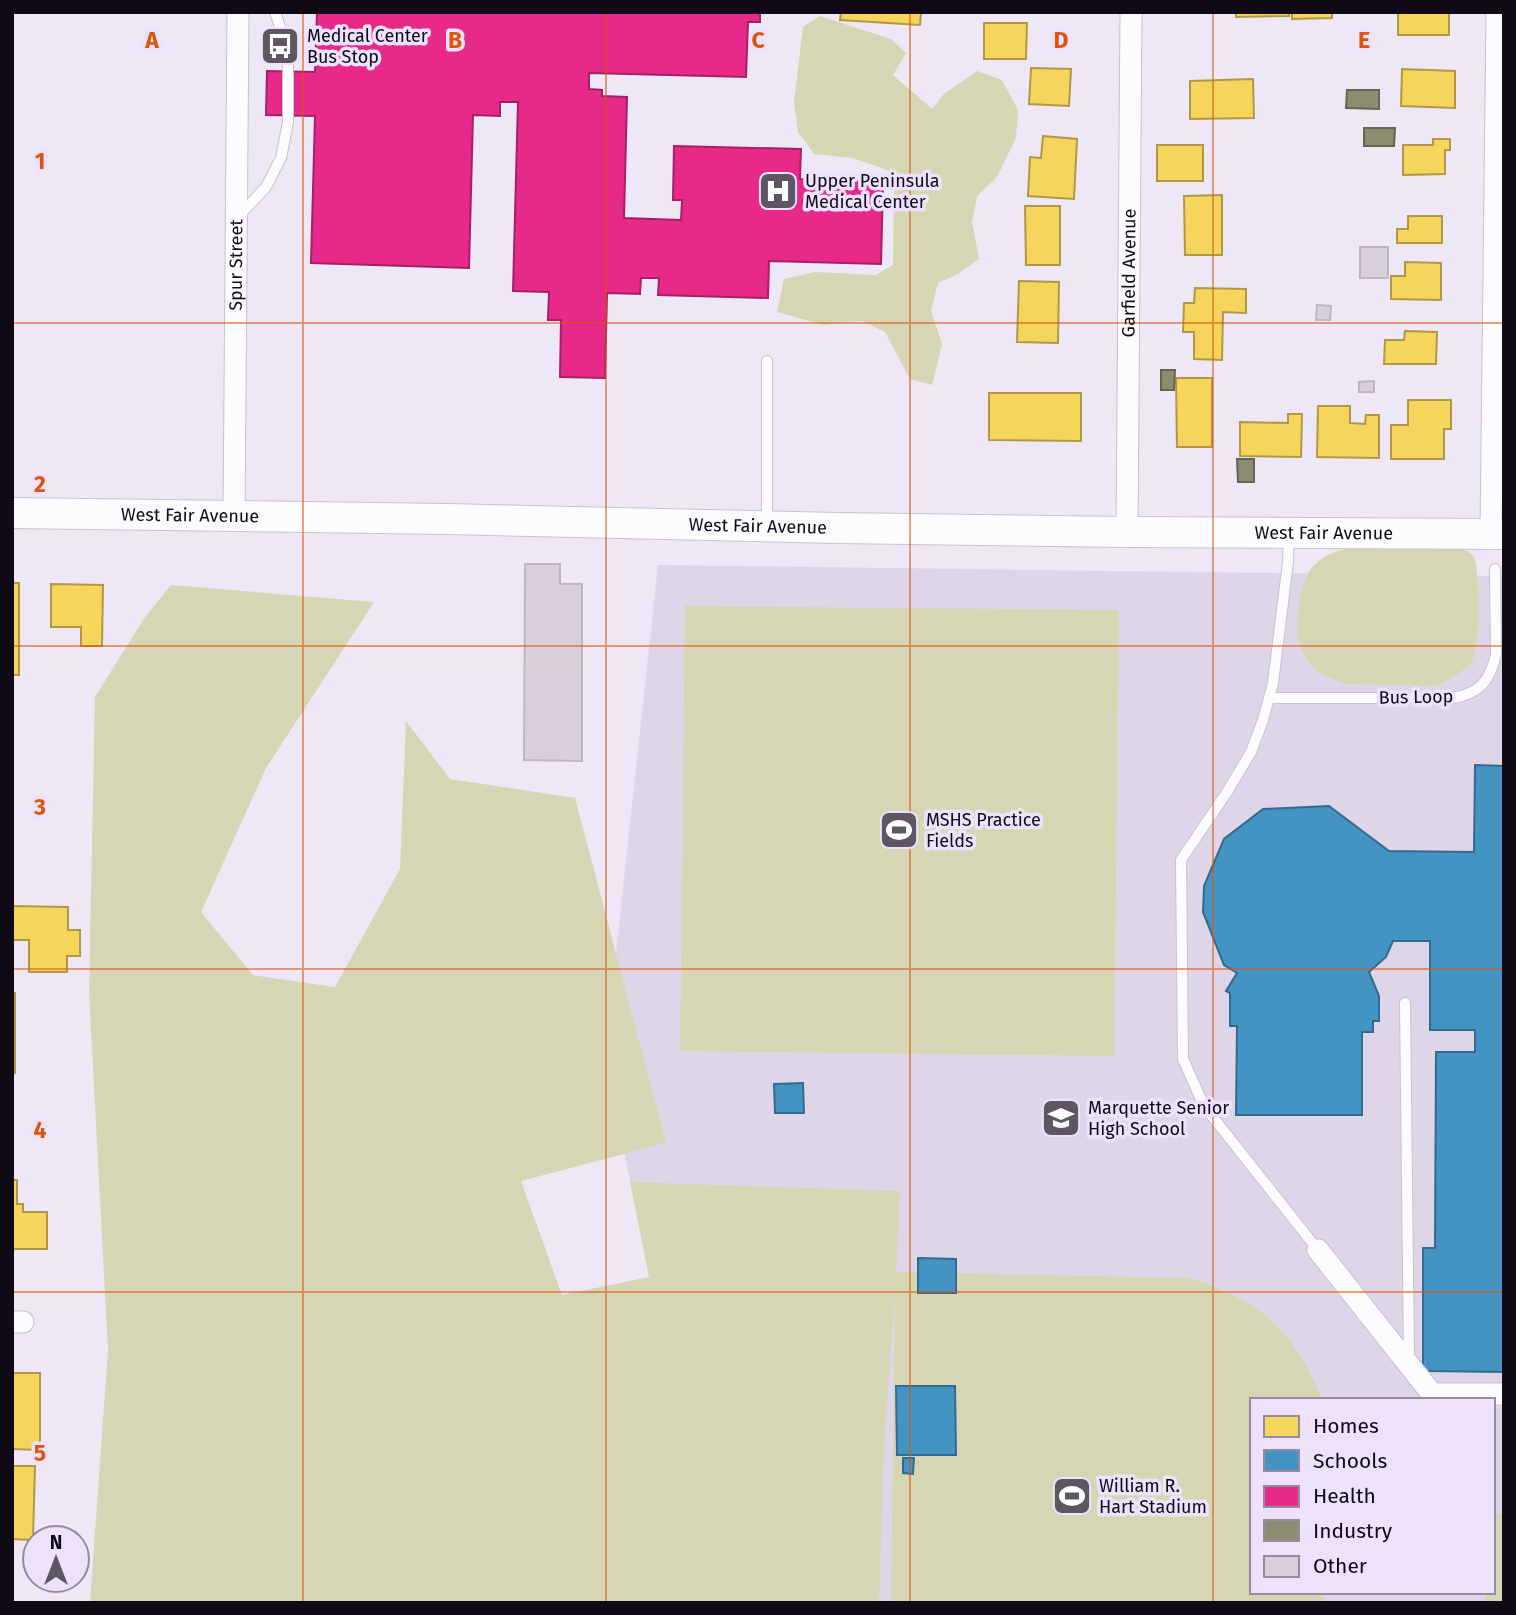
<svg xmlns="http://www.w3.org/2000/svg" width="1516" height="1615" font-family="'Fira Sans',sans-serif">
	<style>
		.education { fill: #ded6e8; fill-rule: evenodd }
		.green { fill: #d6d6b4 }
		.homes { fill: #f6d55c; stroke: #b19847; stroke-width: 2 }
		.schools { fill: #4393c3; stroke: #336a8f; stroke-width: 2 }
		.health { fill: #e7298a; stroke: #a62067; stroke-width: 2 }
		.industry { fill: #8c8c6e; stroke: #666553; stroke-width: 2 }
		.building { fill: #d9cfda; stroke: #bfb6c0; stroke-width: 2 }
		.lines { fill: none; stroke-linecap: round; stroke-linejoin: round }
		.lane-casing { stroke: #c8c2ce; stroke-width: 12 }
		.street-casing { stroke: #c8c2ce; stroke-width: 23 }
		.secondary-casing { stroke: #c8c2ce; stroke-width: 32 }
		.lane { stroke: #fcfbfe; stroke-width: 10 }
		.street { stroke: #fcfbfe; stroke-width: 21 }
		.secondary { stroke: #fcfbfe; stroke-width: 30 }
		.grid { fill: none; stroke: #dd550c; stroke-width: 2; stroke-opacity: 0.55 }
		.labels { text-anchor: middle; stroke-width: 7; stroke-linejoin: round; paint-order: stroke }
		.poi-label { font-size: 18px; fill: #0f0a15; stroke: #ede1fb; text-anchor: start }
		.street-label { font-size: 18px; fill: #0f0a15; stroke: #ede1fb }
		.grid-label { font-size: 23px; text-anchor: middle; font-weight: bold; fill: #dd550c; stroke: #ede1fb; stroke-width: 7; stroke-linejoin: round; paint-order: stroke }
	</style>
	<rect width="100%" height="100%" fill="#eee7f5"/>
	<path class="education" d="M658 565 1504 576V1603H714L605 1055ZM1252 1400H1493V1592H1252Z"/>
	<g class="green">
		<polygon points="820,16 891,39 906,53 893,75 932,109 944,94 977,71 1002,80 1018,110 1016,138 997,177 977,196 972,222 979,259 958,274 938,283 931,311 942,344 932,385 910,379 885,332 862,321 824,325 777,312 784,279 815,272 876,275 893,265 894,185 887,170 852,158 814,154 798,132 794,102 803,27"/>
		<path d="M1356 547 1459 548 1467 551 1474 556C1480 573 1481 647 1472 661 1463 673 1448 680 1435 686L1345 684C1335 680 1323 676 1315 669 1308 663 1301 650 1299 641 1294 625 1300 586 1309 572 1320 555 1338 550 1356 547Z"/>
		<path d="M171 585 374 602 266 768 201 912 253 975 335 987 400 869 406 721 450 779 575 798 666 1143 521 1181 562 1295 649 1277 630 1182 900 1191 896 1272 1189 1278C1227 1289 1267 1309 1291 1342 1304 1359 1313 1380 1323 1400H1252V1592H1324V1603H891L895 1293 884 1447 879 1603H90L108 1350 89 992 95 697 145 617Z"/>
		<polygon points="685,606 1119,610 1114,1056 680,1051"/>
		<polygon points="1493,1514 1504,1514 1504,1603 1485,1603 1485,1592 1493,1592"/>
	</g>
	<g class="homes">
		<polygon points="841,12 921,12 920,25 840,20"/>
		<polygon points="1236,12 1289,12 1289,16 1236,17"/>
		<polygon points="1292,12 1332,12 1332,18 1292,19"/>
		<rect x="1398" y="12" width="51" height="23"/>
		<polygon points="984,23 1027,23 1026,59 984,59"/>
		<polygon points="1031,68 1071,69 1069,106 1029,104"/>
		<polygon points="1402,69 1455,71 1455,108 1401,106"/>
		<polygon points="1253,79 1254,118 1190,119 1190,81"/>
		<polygon points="1043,136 1077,139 1074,199 1028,196 1030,157 1041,158"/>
		<polygon points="1433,139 1450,139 1450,150 1445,150 1445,174 1403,175 1403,145 1433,145"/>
		<rect x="1157" y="145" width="46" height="36"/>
		<polygon points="1222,195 1222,255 1185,255 1184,196"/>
		<polygon points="1025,206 1060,206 1060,265 1026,265"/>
		<polygon points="1408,216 1442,216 1442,243 1397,243 1397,229 1408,229"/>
		<polygon points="1405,262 1441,263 1441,300 1391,299 1391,276 1405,276"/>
		<polygon points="1019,281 1059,282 1058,343 1017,342"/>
		<polygon points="1195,288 1246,289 1246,313 1223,312 1222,360 1194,359 1194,332 1183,332 1184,303 1194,303"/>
		<polygon points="1405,331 1437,332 1436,364 1384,364 1385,340 1404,340"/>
		<polygon points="1176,378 1212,378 1212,447 1177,447"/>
		<polygon points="989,393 1081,393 1081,441 989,440"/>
		<polygon points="1408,400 1451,400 1451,429 1444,429 1444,459 1391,459 1391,425 1408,425"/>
		<polygon points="1318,406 1350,406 1350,423 1365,424 1366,415 1379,415 1379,458 1317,457"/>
		<polygon points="1288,414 1302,414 1301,457 1240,456 1240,422 1288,423"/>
		<rect x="12" y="583" width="7" height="92"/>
		<polygon points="51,584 103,585 102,646 81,646 81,627 51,627"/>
		<polygon points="12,906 68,907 68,930 80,930 80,956 67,956 67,972 29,972 29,940 12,940"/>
		<rect x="12" y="993" width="3" height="80"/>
		<polygon points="12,1180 17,1180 17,1204 23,1204 23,1212 47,1212 47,1249 12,1249"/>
		<polygon points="12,1373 40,1373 40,1450 12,1449"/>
		<polygon points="12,1466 35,1466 33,1540 12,1539"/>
	</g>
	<g class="schools">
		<polygon points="1475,765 1504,766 1504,1372 1423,1371 1423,1248 1435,1248 1436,1052 1475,1052 1475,1030 1430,1030 1430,941 1393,941 1386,957 1369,972 1379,996 1379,1021 1373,1021 1373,1032 1362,1032 1362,1115 1236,1115 1237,1026 1230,1026 1230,993 1226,991 1237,973 1224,965 1203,912 1204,886 1224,839 1263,809 1329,806 1389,851 1474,852"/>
		<polygon points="803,1083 804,1113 775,1113 774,1084"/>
		<polygon points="918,1258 956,1259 956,1293 918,1293"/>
		<polygon points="896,1386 955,1386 956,1455 897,1455"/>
		<polygon points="903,1458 914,1458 913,1474 903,1473"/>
	</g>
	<polygon class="health" points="317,12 760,12 760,22 748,22 746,77 589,73 589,89 602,90 602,96 627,97 624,218 681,220 682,200 673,200 674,146 801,149 800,179 883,181 881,264 769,261 768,298 658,295 659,278 641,278 640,294 607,293 605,378 560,377 561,320 548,320 549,292 513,291 518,102 500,102 500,116 473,115 469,268 311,263 315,116 266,115 267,71 315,72"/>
	<g class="industry">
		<polygon points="1347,90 1379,90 1379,109 1346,108"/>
		<polygon points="1364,128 1395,128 1394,146 1364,146"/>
		<polygon points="1161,370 1175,370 1174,390 1161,390"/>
		<polygon points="1237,459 1254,459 1254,482 1238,482"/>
	</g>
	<g class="building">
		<rect x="1360" y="247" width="28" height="31"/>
		<polygon points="1317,305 1331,306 1330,320 1316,320"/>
		<polygon points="1374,381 1374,392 1359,392 1359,382"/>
		<polygon points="525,564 560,564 560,584 582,584 582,761 524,760"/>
	</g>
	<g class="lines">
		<g class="lane-casing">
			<g id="lane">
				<polyline points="238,217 266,187 281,158 288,122 288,51 275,12"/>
				<polyline points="767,361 767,523"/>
				<polyline points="1289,535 1288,562 1273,683 1263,720 1251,752 1227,792 1181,860 1183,1059 1204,1106 1318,1250"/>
				<path d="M1269 698H1453C1480 693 1489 682 1496 655L1495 569"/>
				<polyline points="1405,1003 1409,1360"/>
			</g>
		</g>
		<g class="street-casing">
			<g id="street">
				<path id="s1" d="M234 517 238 12"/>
				<path id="s2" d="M1127 532 1131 12"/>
				<polyline points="1491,534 1497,12"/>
				<polyline points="1318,1250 1432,1394 1504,1394"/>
				<polyline points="12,1322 23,1322"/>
			</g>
		</g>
		<g class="secondary-casing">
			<g id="secondary">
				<path id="s3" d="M12 513 447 519 837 528 1127 532 1504 534"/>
			</g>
		</g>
		<use href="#lane" class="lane"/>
		<use href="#street" class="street"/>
		<use href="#secondary" class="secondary"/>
	</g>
	<path class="grid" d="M303 12V1603M606 12V1603M910 12V1603M1213 12V1603M12 323H1504M12 646H1504M12 969H1504M12 1292H1504"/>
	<defs>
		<g id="bus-square" transform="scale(2.0125)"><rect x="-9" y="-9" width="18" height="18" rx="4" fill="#5d5763" stroke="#ede1fb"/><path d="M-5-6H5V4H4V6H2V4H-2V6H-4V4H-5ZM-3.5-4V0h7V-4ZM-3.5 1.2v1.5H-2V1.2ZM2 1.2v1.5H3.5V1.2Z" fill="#fff"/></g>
		<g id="hospital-square" transform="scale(2.0125)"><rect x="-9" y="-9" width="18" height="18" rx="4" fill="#5d5763" stroke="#ede1fb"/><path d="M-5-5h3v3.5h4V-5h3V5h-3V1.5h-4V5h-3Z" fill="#fff"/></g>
		<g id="stadium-square" transform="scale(2.0125)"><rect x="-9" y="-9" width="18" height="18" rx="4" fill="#5d5763" stroke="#ede1fb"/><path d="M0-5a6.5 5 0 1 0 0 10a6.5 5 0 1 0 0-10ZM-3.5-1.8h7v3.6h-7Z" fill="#fff"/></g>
		<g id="school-square" transform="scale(2.0125)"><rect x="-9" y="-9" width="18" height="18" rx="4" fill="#5d5763" stroke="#ede1fb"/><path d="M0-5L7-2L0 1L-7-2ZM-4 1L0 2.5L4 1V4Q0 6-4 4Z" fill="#fff"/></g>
	</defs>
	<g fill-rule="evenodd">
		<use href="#bus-square" x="280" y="46"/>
		<use href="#hospital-square" x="778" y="191"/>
		<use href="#stadium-square" x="899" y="830"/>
		<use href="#school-square" x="1061" y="1118"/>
		<use href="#stadium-square" x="1072" y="1496"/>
	</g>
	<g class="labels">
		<g class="poi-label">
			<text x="307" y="42">Medical Center<tspan x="307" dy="21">Bus Stop</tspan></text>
			<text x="805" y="187">Upper Peninsula<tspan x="805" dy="21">Medical Center</tspan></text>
			<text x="926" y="826">MSHS Practice<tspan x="926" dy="21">Fields</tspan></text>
			<text x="1088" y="1114">Marquette Senior<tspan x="1088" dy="21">High School</tspan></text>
			<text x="1099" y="1492">William R.<tspan x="1099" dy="21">Hart Stadium</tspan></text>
		</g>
		<g class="street-label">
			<text dy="6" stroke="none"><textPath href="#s1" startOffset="252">Spur Street</textPath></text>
			<text dy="6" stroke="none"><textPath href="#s2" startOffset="259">Garfield Avenue</textPath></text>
			<text dy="6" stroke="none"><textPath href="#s3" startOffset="178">West Fair Avenue</textPath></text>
			<text dy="6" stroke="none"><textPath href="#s3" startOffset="746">West Fair Avenue</textPath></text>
			<text dy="6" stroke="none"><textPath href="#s3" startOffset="1312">West Fair Avenue</textPath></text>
			<text transform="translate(1416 697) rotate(-1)" y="6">Bus Loop</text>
		</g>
	</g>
	<g class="grid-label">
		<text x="152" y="48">A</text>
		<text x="455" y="48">B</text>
		<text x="758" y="48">C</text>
		<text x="1061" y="48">D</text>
		<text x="1364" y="48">E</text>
		<text x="40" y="169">1</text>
		<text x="40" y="492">2</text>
		<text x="40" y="815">3</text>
		<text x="40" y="1138">4</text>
		<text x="40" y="1461">5</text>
	</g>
	<rect width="1516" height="1615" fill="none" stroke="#0f0a15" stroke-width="28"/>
	<rect x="1250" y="1398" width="245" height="196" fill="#ede1fb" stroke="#948b9f" stroke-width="2"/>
	<rect x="1264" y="1416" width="35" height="21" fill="#f6d55c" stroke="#948b9f" stroke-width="2"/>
	<text x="1313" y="1433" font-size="21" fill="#0f0a15">Homes</text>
	<rect x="1264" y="1450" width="35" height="21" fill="#4393c3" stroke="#948b9f" stroke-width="2"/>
	<text x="1313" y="1468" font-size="21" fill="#0f0a15">Schools</text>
	<rect x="1264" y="1486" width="35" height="21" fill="#e7298a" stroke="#948b9f" stroke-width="2"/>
	<text x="1313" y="1503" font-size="21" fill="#0f0a15">Health</text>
	<rect x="1264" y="1520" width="35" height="21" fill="#8c8c6e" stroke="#948b9f" stroke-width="2"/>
	<text x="1313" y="1538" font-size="21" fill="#0f0a15">Industry</text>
	<rect x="1264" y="1556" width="35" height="21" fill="#d9cfda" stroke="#948b9f" stroke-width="2"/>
	<text x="1313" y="1573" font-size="21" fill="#0f0a15">Other</text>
	<g transform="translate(56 1559)"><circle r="33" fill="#ede1fb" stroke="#948b9f" stroke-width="2"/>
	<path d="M0-5L12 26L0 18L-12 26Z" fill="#5d5763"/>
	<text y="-10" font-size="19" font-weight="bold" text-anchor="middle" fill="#0f0a15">N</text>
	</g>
</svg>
